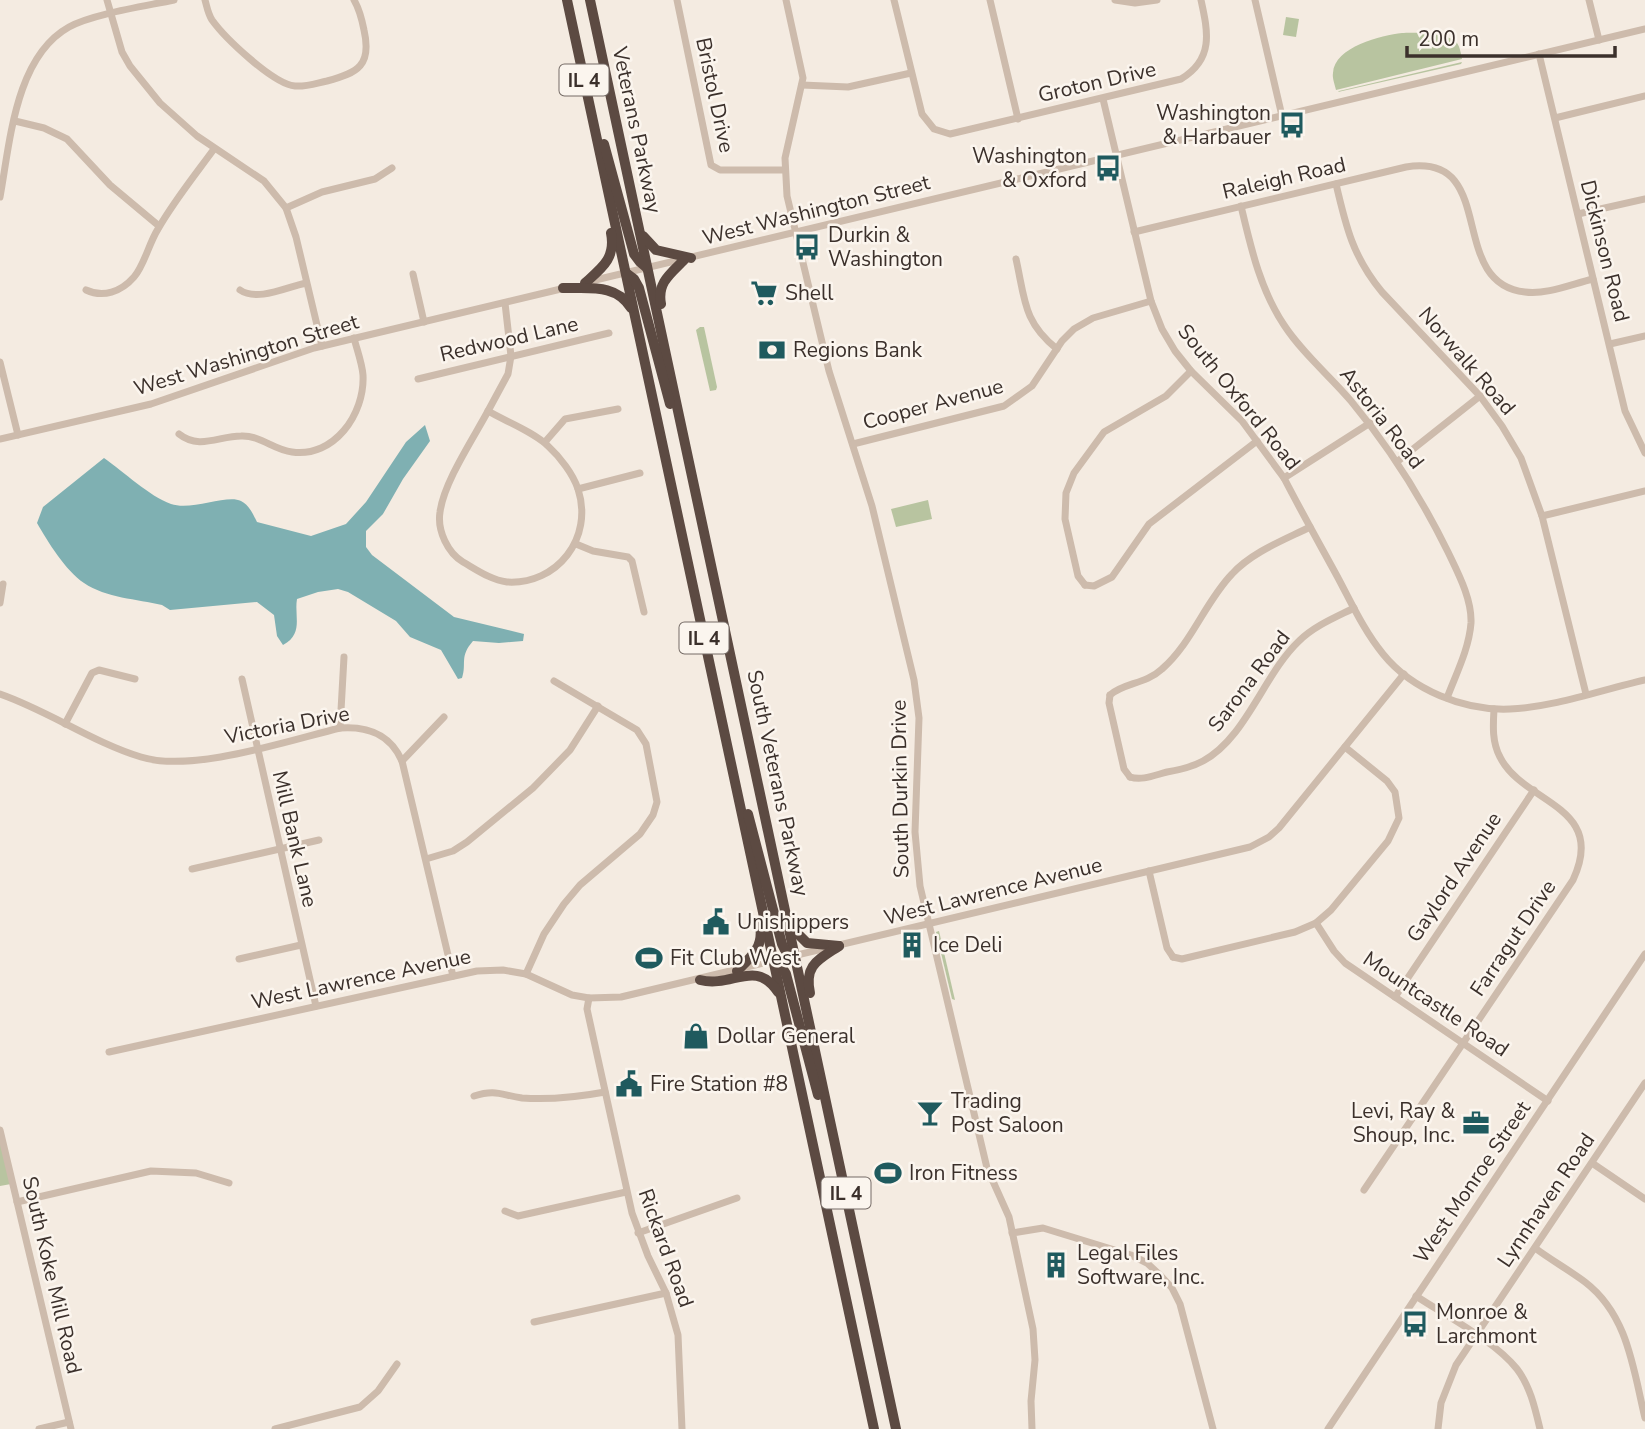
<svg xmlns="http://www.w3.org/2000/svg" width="1645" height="1429" font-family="'Nunito Sans',sans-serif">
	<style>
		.green { fill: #b8c4a0 }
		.water { fill: #7fb0b2 }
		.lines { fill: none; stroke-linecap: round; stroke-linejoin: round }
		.minor { stroke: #cdbbac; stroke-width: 7 }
		.highway { stroke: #5c4a42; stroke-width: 10 }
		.labels { text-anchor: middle; stroke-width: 5; stroke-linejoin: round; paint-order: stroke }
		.shield { fill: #fbf5ee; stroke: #756b66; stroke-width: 2 }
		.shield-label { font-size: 19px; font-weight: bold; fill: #3b302b }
		.street-label { font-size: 21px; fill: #3b302b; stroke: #fbf5ee }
		.poi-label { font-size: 21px; fill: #3b302b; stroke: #fbf5ee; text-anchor: start }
	</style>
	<rect width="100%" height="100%" fill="#f4ebe1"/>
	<g class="green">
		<polygon points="1286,17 1299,19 1296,37 1283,35"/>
		<path d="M1402 33C1414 32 1450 33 1457 43 1460 47 1461 54 1462 59L1336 90C1335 85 1332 78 1333 73 1334 47 1382 35 1402 33Z"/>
		<polygon points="1462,62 1461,64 1338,92 1339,91"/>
		<polygon points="700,327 704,327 717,387 716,390 710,391 696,330"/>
		<polygon points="928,500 932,519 896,527 891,509"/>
		<polygon points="939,931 955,1000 952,999 936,932"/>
		<polygon points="0,1141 11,1184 0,1186"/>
	</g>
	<path class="water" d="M425 425 430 441 403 479 383 514 366 531V547L372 555 454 617 524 634 523 641 499 643 473 641C459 657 467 663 462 678L458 679 441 650 410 637 396 621 348 592 338 589 318 592 297 599C294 616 304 634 283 645L277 636 274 615 257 602 170 610 162 605C137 599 106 598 84 583 65 570 48 542 37 523L43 507 104 458C124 472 149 496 171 504 192 511 227 494 241 501 249 505 253 514 257 522L311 536 346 524 366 502 406 442Z"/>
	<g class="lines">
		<g class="minor">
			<polyline points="107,0 122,52 130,66 160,103 197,136 264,181 286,208 296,237 322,346"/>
			<path d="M205 0C207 7 208 14 212 20 225 38 273 84 295 86 306 87 317 83 327 81 358 73 372 65 364 30 362 20 360 10 354 0"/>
			<polyline points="677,0 711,165 720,170 784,170"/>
			<polyline points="786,0 803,78 785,158 787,196 829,371 872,506 914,680 919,718 915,832 920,886 987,1168 1009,1217 1033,1329 1035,1360 1031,1401 1032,1429"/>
			<path d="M894 0 922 114 934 129 950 134 1181 79C1214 59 1208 32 1201 0"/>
			<polyline points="990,0 1018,119"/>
			<polyline points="1115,0 1135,3 1157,0"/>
			<polyline points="1255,0 1282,116"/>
			<polyline points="1589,0 1599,40"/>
			<polyline points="1539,54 1625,411 1645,453"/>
			<polyline points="802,85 848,87 911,73"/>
			<path d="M1103 99 1151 301 1162 329 1175 351 1191 371 1242 421 1284 478C1301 511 1319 543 1337 576 1351 602 1364 631 1383 654 1412 690 1464 711 1510 709 1555 707 1601 690 1645 680"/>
			<polyline points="1555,118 1645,96"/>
			<polyline points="15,121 44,128 67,139 110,185 159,226"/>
			<path d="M1336 184C1346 227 1353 257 1382 292L1480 396 1502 426 1521 458 1542 516 1586 694"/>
			<path d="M0 197C10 143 15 57 69 27 92 14 146 6 174 0"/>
			<path d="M1241 206C1251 248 1260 289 1284 325 1303 354 1329 375 1351 401 1390 448 1421 497 1448 552 1458 573 1472 599 1471 623 1469 649 1456 674 1447 698"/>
			<polyline points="286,208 322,192 375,179 392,168"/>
			<polyline points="1578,214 1645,199"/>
			<path d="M1134 232 1406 167C1500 152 1445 283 1525 292 1546 295 1572 284 1593 279"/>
			<path d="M1016 259C1025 299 1023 322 1057 349"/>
			<polyline points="413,274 424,322"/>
			<polyline points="587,282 1645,29"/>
			<path d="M86 290C103 298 121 292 134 277 144 266 149 243 158 229 174 201 195 175 214 149"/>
			<path d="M240 290C257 302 287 287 306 283"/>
			<polyline points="1610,344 1645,336"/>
			<polyline points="0,362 18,435"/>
			<polyline points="418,379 609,333"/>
			<path d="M488 411C505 421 534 432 548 446 560 457 573 474 578 489 594 538 557 585 507 582 491 580 477 570 463 562 448 553 437 531 440 512 444 482 473 439 488 411Z"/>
			<polyline points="488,411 508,374 511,356 505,303"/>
			<path d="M179 434C199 450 219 436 241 436 260 435 274 450 292 452 334 458 365 414 363 375 362 363 357 350 354 338"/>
			<polyline points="0,439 151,404 314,348 565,288"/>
			<polyline points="545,442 565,419 618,409"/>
			<polyline points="853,444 1004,406 1032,386 1062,341 1074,329 1093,318 1151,301"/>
			<polyline points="1398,461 1480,396"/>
			<polyline points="1284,478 1370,423"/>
			<polyline points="578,489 640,473"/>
			<polyline points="1542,516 1645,491"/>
			<polyline points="576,544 593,551 628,557 632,561 644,612"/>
			<polyline points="1085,585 1078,576 1065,519 1066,493 1074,473 1104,432 1166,396 1191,371"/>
			<polyline points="1085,585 1094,586 1112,577 1149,524 1257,441"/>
			<polyline points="0,603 3,584"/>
			<polyline points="242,679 316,1006"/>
			<path d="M0 694C49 711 92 742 141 757 192 773 287 741 340 728 368 726 390 734 402 761L453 976"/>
			<path d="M1110 695C1123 683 1146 684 1162 669 1192 643 1205 602 1232 574 1252 552 1284 540 1310 527"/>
			<polyline points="1110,695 1109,703 1124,769 1130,777"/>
			<polyline points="65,724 92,673 99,670 135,679"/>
			<polyline points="340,728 344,657"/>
			<polyline points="402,761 444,717"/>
			<path d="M1130 777C1142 781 1155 775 1167 772 1179 770 1192 767 1203 761 1246 738 1264 674 1299 641 1314 626 1336 617 1354 608"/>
			<polyline points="426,859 453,851 467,842 533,788 570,750 598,706"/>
			<polyline points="192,869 319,840"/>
			<polyline points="1149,871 1167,948 1173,957"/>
			<polyline points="1316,923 1334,951 1345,963 1548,1101"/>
			<polyline points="1173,957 1182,959 1295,932 1316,923 1331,910 1388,841 1399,818 1395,792 1387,781 1345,747"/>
			<polyline points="239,959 301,945"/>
			<polyline points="526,974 544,934 564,904 580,885 640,834 653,815 657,802 646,744 637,730 554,681"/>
			<polyline points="1395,997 1534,790"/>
			<polyline points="589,998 587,1009 632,1213 648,1256 666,1293 678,1335 682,1429"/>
			<polyline points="109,1052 477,971 503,970 526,974 572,995 589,998 621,997 1250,847 1269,837 1279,828 1404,674"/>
			<path d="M474 1096C496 1089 501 1095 522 1098 550 1100 578 1097 605 1092"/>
			<polyline points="0,1130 71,1429"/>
			<polyline points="1592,1163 1645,1199"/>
			<path d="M1364 1190 1573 880C1608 805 1523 804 1500 757 1492 742 1493 726 1494 709"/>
			<polyline points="17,1202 151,1171 196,1173 229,1183"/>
			<polyline points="505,1211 518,1216 626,1192"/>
			<polyline points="638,1233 737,1198"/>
			<polyline points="1012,1233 1043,1228 1131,1255 1147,1263 1161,1276 1172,1288 1180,1304 1213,1429"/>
			<path d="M1535 1248C1551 1260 1569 1270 1585 1282 1628 1315 1633 1368 1645 1418"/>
			<path d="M1416 1296C1446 1316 1495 1341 1517 1369 1530 1386 1535 1408 1540 1429"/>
			<polyline points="534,1322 666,1293"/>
			<polyline points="39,1429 69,1422"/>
			<polyline points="275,1429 360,1407 378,1391 397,1364"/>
			<polyline points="1328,1429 1645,954"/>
			<polyline points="1438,1429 1441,1403 1456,1365 1645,1083"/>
		</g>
		<g class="highway">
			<polyline points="567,0 874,1429"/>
			<polyline points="590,0 896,1429"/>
			<polyline points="604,144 634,254 640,262 647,268"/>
			<polyline points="643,236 656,250 691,258"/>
			<polyline points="626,273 634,279 639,288 670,404"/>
			<path d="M585 283C602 268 616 258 611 233"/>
			<path d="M563 288C588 289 616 283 631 308"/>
			<path d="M661 304C657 283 670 274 684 260"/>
			<polyline points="748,814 782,944 786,952 795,957"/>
			<polyline points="791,927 807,943 839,946"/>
			<polyline points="774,962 781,966 786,974 818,1095"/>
			<path d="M737 971C751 957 764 947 760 926"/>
			<path d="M700 980C733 988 755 958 778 992"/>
			<path d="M810 993C804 965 818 960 839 946"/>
		</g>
	</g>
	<defs>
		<g id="bus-bare" transform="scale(2.1)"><path d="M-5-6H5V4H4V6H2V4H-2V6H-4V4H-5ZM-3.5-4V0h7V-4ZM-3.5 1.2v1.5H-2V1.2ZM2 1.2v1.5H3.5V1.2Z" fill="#1f5a5e" stroke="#fbf5ee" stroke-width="2.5" paint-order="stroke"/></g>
		<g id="supermarket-bare" transform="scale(2.1)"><path d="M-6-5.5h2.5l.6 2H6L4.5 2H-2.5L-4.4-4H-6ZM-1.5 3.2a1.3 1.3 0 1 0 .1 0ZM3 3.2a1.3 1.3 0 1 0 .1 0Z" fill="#1f5a5e" stroke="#fbf5ee" stroke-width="2.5" paint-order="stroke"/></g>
		<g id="bank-bare" transform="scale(2.1)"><path d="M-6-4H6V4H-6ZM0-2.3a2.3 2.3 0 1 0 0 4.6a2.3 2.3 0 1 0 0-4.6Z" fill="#1f5a5e" stroke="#fbf5ee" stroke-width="2.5" paint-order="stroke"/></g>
		<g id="civic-bare" transform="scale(2.1)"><path d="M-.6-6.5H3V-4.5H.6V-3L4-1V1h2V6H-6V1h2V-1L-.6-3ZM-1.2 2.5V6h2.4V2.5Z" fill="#1f5a5e" stroke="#fbf5ee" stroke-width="2.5" paint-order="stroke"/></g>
		<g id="building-bare" transform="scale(2.1)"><path d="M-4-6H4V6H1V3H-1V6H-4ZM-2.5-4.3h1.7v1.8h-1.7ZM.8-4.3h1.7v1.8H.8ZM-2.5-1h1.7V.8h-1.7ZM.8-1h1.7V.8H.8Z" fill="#1f5a5e" stroke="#fbf5ee" stroke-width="2.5" paint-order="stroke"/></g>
		<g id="stadium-bare" transform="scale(2.1)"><path d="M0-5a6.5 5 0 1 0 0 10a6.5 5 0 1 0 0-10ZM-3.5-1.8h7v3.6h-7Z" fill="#1f5a5e" stroke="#fbf5ee" stroke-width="2.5" paint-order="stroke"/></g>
		<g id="shop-bare" transform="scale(2.1)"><path d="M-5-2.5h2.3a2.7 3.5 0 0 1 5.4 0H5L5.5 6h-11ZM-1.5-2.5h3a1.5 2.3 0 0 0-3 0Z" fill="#1f5a5e" stroke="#fbf5ee" stroke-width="2.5" paint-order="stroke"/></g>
		<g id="bar-bare" transform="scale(2.1)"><path d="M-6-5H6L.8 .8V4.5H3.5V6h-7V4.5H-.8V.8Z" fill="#1f5a5e" stroke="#fbf5ee" stroke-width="2.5" paint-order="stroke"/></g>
		<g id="office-bare" transform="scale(2.1)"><path d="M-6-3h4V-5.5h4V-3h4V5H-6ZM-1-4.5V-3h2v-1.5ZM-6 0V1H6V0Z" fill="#1f5a5e" stroke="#fbf5ee" stroke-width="2.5" paint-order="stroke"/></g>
	</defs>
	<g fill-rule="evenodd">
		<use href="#bus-bare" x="1292" y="125"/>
		<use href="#bus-bare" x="1108" y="168"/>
		<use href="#bus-bare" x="807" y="247"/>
		<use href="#supermarket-bare" x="764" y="293"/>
		<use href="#bank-bare" x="772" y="350"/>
		<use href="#civic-bare" x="716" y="922"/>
		<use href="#building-bare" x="912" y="945"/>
		<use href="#stadium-bare" x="649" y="958"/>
		<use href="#shop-bare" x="696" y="1036"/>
		<use href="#civic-bare" x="629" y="1084"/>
		<use href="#bar-bare" x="930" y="1113"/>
		<use href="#office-bare" x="1476" y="1123"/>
		<use href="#stadium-bare" x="888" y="1173"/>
		<use href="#building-bare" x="1056" y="1265"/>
		<use href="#bus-bare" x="1415" y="1324"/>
	</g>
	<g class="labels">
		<g class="shield">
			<rect x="559.5" y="64.5" width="49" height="31" rx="5"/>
			<rect x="679.5" y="622.5" width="49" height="31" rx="5"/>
			<rect x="821.5" y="1177.5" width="49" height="31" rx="5"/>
		</g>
		<g class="shield-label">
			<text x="584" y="87">IL 4</text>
			<text x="704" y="645">IL 4</text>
			<text x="846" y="1200">IL 4</text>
		</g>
		<g class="street-label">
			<text transform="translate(1097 82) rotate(-13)" y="7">Groton Drive</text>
			<text transform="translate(715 95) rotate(78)" y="7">Bristol Drive</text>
			<text transform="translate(637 130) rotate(78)" y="7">Veterans Parkway</text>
			<text transform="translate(1284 178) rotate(-13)" y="7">Raleigh Road</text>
			<text transform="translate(816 210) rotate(-14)" y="7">West Washington Street</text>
			<text transform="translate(1605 251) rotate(76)" y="7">Dickinson Road</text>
			<text transform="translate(509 339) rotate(-13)" y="7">Redwood Lane</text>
			<text transform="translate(246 355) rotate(-17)" y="7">West Washington Street</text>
			<text transform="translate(1467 361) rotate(49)" y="7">Norwalk Road</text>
			<text transform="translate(1239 397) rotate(51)" y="7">South Oxford Road</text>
			<text transform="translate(933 404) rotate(-15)" y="7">Cooper Avenue</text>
			<text transform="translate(1382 418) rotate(52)" y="7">Astoria Road</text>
			<text transform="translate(1249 681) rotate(-53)" y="7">Sarona Road</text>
			<text transform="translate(287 725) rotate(-11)" y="7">Victoria Drive</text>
			<text transform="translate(778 783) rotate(78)" y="7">South Veterans Parkway</text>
			<text transform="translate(900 789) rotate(-91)" y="7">South Durkin Drive</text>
			<text transform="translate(295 839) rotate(77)" y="7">Mill Bank Lane</text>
			<text transform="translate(1454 877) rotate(-56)" y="7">Gaylord Avenue</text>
			<text transform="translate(993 891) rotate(-14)" y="7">West Lawrence Avenue</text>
			<text transform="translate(1513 938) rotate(-56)" y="7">Farragut Drive</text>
			<text transform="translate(361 979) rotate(-12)" y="7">West Lawrence Avenue</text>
			<text transform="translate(1436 1004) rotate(34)" y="7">Mountcastle Road</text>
			<text transform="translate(1472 1182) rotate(-56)" y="7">West Monroe Street</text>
			<text transform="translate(1546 1200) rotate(-56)" y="7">Lynnhaven Road</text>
			<text transform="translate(666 1248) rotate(70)" y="7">Rickard Road</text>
			<text transform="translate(52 1275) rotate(77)" y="7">South Koke Mill Road</text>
		</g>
		<g class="poi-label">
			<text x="1271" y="120" text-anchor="end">Washington<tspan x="1271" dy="24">&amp; Harbauer</tspan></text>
			<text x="1087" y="163" text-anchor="end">Washington<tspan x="1087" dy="24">&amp; Oxford</tspan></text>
			<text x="828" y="242">Durkin &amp;<tspan x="828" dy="24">Washington</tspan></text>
			<text x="785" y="300">Shell</text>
			<text x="793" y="357">Regions Bank</text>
			<text x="737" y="929">Unishippers</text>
			<text x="933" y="952">Ice Deli</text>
			<text x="670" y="965">Fit Club West</text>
			<text x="717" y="1043">Dollar General</text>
			<text x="650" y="1091">Fire Station #8</text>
			<text x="951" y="1108">Trading<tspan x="951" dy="24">Post Saloon</tspan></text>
			<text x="1455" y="1118" text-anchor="end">Levi, Ray &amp;<tspan x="1455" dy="24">Shoup, Inc.</tspan></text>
			<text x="909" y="1180">Iron Fitness</text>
			<text x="1077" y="1260">Legal Files<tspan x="1077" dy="24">Software, Inc.</tspan></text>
			<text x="1436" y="1319">Monroe &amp;<tspan x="1436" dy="24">Larchmont</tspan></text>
		</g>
	</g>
	<path d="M1407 46v10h208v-10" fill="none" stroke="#3b302b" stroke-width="3.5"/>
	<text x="1418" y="46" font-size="21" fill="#3b302b" stroke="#fbf5ee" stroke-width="5" paint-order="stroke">200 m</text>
</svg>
